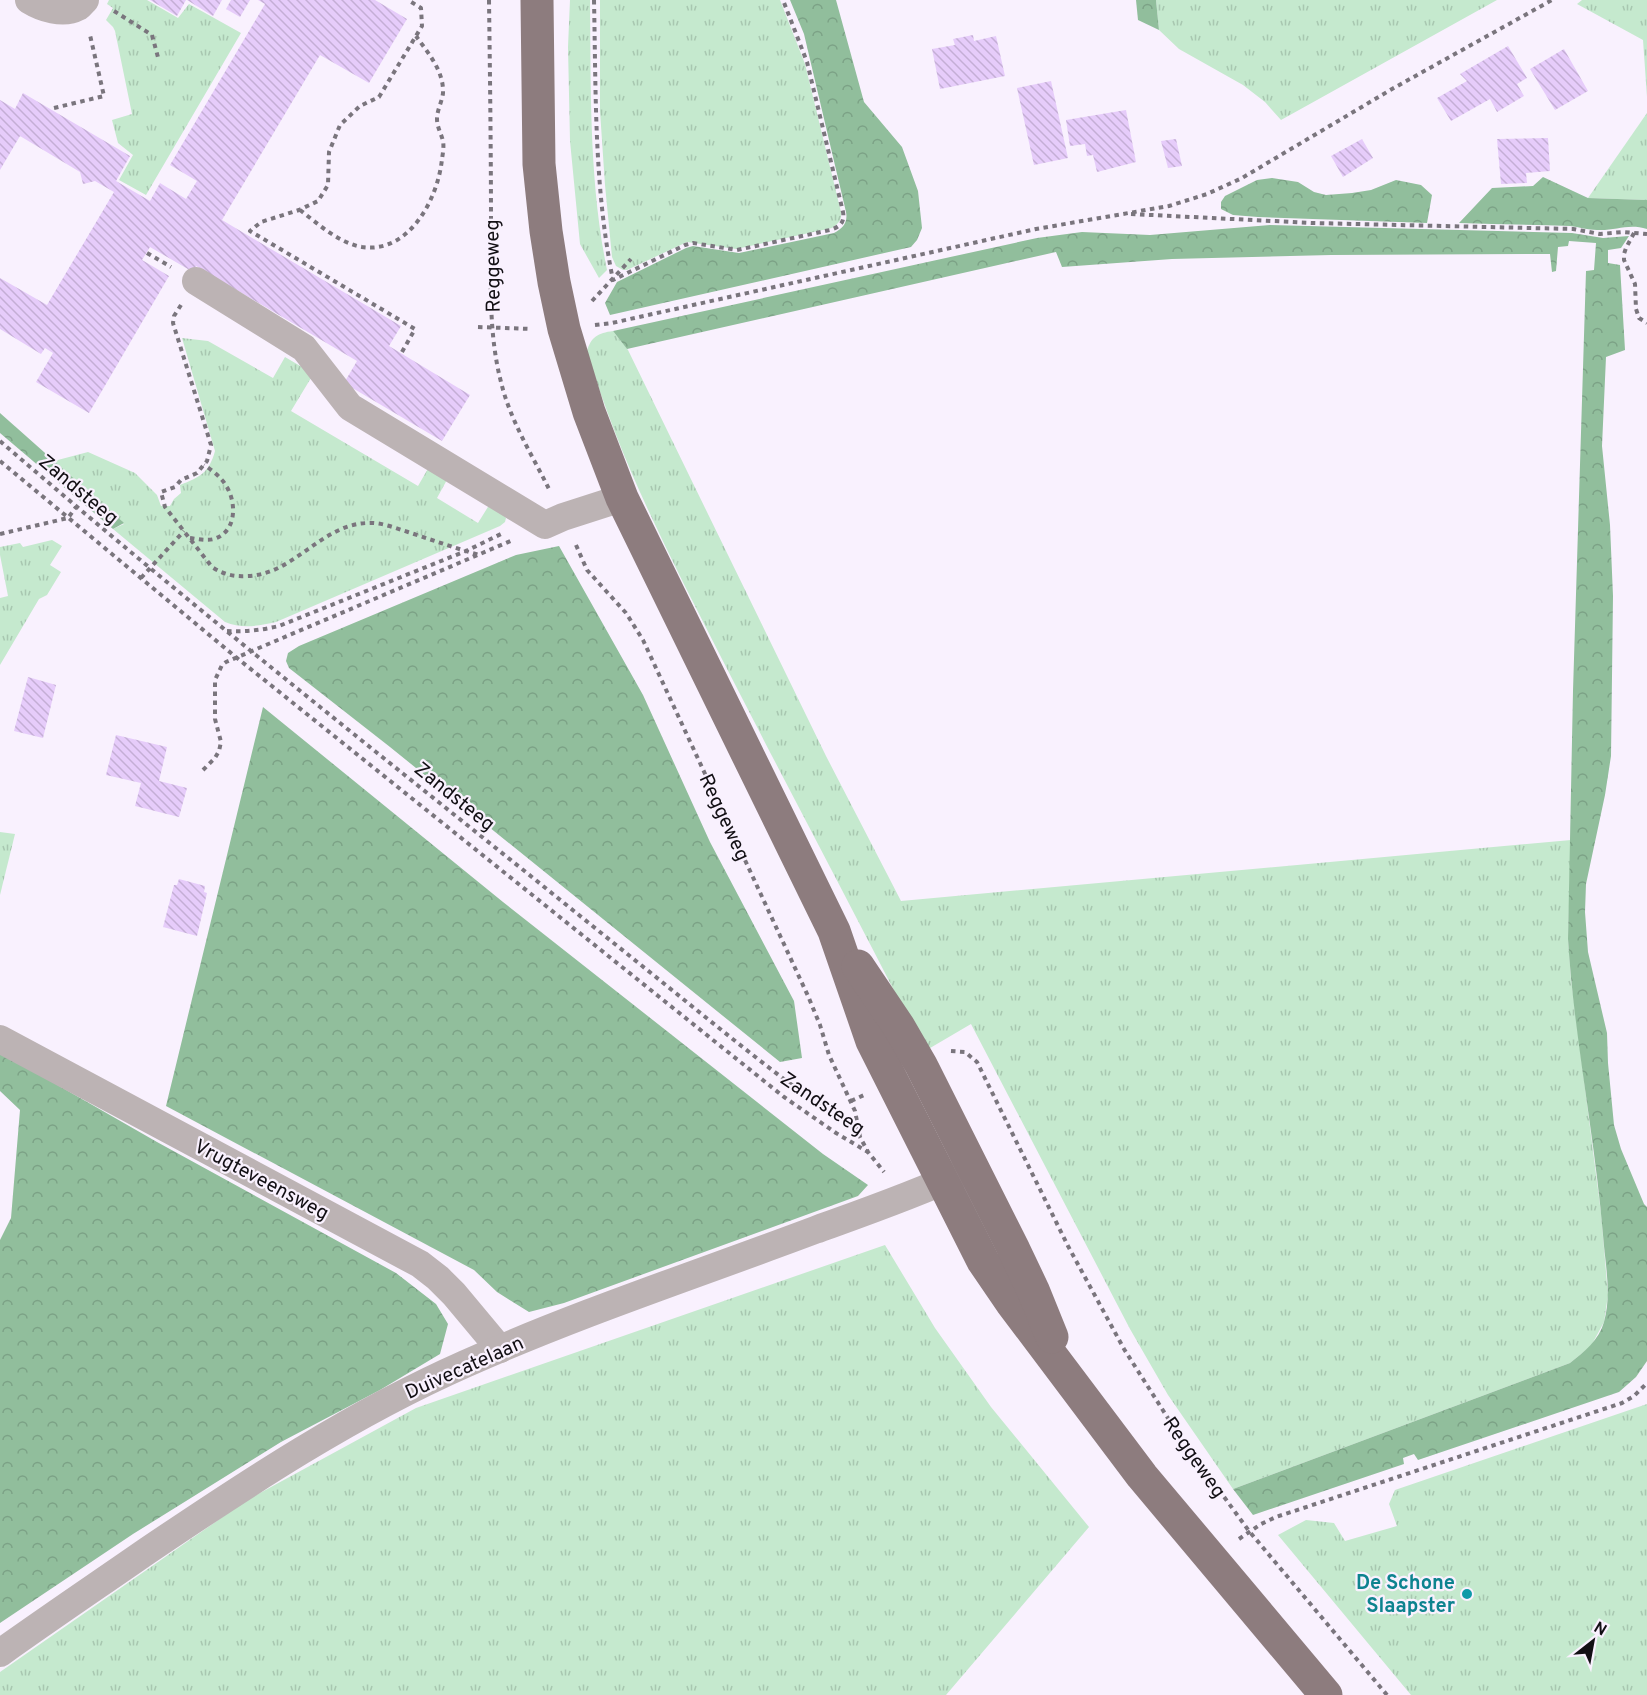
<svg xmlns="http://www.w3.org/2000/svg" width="1647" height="1695" font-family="Overpass,sans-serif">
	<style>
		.grass { fill: url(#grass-tufts) }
		.forest { fill: url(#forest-crowns) }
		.building { fill: url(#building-back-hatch) }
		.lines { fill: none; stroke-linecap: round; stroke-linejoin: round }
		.path { stroke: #7a757d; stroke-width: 4; stroke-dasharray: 4.5 4.5; stroke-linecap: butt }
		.street { stroke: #bcb3b4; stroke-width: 28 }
		.primary { stroke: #8d7c7e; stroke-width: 33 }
		.culture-dot { fill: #0f9aa8; stroke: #f9f1fe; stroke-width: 2 }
		.labels { text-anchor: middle; stroke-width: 4.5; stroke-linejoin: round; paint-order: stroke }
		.street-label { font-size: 20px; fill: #120f14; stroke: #f9f1fe }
		.culture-label { font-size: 20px; font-weight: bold; fill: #0d838f; stroke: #f9f1fe; text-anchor: end }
	</style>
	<defs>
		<pattern id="grass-tufts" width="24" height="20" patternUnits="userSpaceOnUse" patternTransform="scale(1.5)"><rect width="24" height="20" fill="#c5e9ce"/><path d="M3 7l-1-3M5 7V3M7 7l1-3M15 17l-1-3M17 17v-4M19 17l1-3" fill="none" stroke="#a8c7b0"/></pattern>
		<pattern id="forest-crowns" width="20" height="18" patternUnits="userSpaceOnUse" patternTransform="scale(1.5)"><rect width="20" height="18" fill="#91be9c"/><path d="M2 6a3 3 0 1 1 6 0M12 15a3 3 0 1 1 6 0" fill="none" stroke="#7ca286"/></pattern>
		<pattern id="building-back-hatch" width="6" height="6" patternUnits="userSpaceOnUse" patternTransform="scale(1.5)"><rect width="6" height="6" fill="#e6ccfa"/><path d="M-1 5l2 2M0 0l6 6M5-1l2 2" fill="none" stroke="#c4aed5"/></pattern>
	</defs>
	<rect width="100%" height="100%" fill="#f9f1fe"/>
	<g class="grass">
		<polygon points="109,0 147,0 178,18 189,4 241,33 146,195 119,180 133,155 118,143 112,120 132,114 115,31 113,27 106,20 113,8 107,4"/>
		<path d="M570 0H590C591 91 589 181 607 270L599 278 580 244 570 141 568 47Z"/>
		<path d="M600 0H780L805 64 841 212C842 220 839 223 832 228L736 249 687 242 627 270H623L616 266 612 257 605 185 600 111Z"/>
		<polygon points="1156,0 1497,0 1281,120 1265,102 1243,85 1179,49 1159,30"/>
		<polygon points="1582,0 1647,0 1647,97 1643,40 1577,4"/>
		<polygon points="1647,113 1647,200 1588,198"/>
		<path d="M613 331 628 350 826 756 901 901 1571 840 1568 939 1571 979 1601 1213 1608 1295 1604 1322 1591 1346 1570 1363 1233 1489 1168 1395 1130 1329 971 1024 925 1051C859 921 790 792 723 661 671 559 620 462 587 351 591 337 598 333 613 331Z"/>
		<path d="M182 338 208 341 273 378 285 357 302 367 311 378 291 411 418 486 429 467 448 478 437 498 478 523 491 502 506 518 505 522 500 526 276 622C258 626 242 629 225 622L113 529 124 524 54 461 88 452 135 473 157 495 161 506H170L174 499 181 493 180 485C200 477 209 473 215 451Z"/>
		<polygon points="52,540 62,546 50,565 61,572 47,595 39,599 0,665 0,598 8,596 0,555 0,547 20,543 23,547"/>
		<polygon points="0,832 15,834 0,895"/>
		<polygon points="885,1245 935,1328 991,1407 1089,1527 946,1695 0,1695 0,1672 247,1500 416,1408"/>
		<polygon points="1647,1404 1647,1695 1411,1695 1278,1535 1306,1520 1334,1523 1345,1541 1397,1526 1389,1504 1395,1490"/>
	</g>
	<g class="forest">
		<path d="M790 0H836L864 102 902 147 918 191 922 228 917 240 911 247 610 315 605 303 617 282 686 248 693 246 739 253 834 233C843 228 848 223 846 212L804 34Z"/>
		<polygon points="1136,0 1156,0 1159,30 1138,20"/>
		<path d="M1543 177 1588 198 1647 200V229C1628 223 1616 231 1597 230 1588 230 1579 227 1570 226 1533 225 1496 224 1459 223L1492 188 1533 186Z"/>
		<polygon points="1272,178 1298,182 1314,192 1326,195 1352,193 1371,190 1396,180 1421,185 1432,195 1427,223 1258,217 1233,215 1221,209 1221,202 1225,196 1257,180"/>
		<path d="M1270 225 1572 233 1603 238 1629 236 1621 248 1608 250V263L1620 265 1625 350 1606 357 1602 446 1610 525 1613 596 1611 756 1605 795 1586 884 1585 912 1588 952 1607 1033 1608 1063 1614 1125 1621 1149 1644 1204 1647 1207V1361L1636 1377 1619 1392 1418 1460 1414 1454 1403 1458 1404 1464 1253 1515 1233 1489 1570 1363C1584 1352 1599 1340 1604 1322 1612 1294 1605 1263 1603 1235 1595 1136 1574 1038 1568 939L1573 691 1586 271 1594 270 1596 243 1569 241 1568 246 1558 247 1556 271 1552 272 1550 254 1331 255 1172 259 1062 267 1056 252 627 349 613 331 1037 238 1082 232 1150 235Z"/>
		<polygon points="0,413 124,523 113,529 0,433"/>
		<polygon points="559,546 643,695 710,842 794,1001 802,1058 780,1062 390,747 289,668 286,661 288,653 299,646 516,555"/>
		<polygon points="263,707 503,902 823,1154 868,1185 858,1196 564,1303 529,1312 497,1292 474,1270 166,1106"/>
		<polygon points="0,1052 157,1142 396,1273 436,1304 448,1324 440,1354 380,1390 281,1442 133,1534 0,1623 0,1240 11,1218 20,1110 0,1091"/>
	</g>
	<g class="building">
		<polygon points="150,0 186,0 177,16"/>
		<polygon points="187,0 222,0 213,16"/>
		<polygon points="231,0 250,0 240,17 226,9"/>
		<polygon points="258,0 375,0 407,19 369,83 320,55 222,220 401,326 389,346 470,395 442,441 344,383 357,361 196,266 193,272 150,247 142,260 169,276 89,413 36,382 53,353 45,348 41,354 0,329 0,278 47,305 114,192 95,181 83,184 80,172 20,136 0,170 0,100 15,109 23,93 130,156 116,181 150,201 160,183 186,199 197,181 170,165 265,4"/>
		<polygon points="973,35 974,41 996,36 1005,76 940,89 932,49 955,45 953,39"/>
		<polygon points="1508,46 1527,78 1517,84 1524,96 1497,112 1490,99 1451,121 1437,98 1467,81 1460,74"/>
		<polygon points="1564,49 1588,91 1555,110 1530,69"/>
		<polygon points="1051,81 1068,158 1034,165 1017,88"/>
		<polygon points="1126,110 1136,162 1097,172 1093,155 1087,156 1085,144 1070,146 1066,120"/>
		<polygon points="1548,138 1550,171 1526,173 1527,183 1501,184 1497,139"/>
		<polygon points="1176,139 1182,166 1168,168 1161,141"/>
		<polygon points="1362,139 1373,158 1343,177 1331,156"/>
		<polygon points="28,677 56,685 43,738 14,731"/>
		<polygon points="116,735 167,747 159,781 187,788 179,817 135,806 141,783 106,775"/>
		<polygon points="179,879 205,886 204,892 207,893 197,936 163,927 174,885 177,885"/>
	</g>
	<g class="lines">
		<g class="path">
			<path d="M489 0C490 76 491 152 491 228 491 278 488 332 501 382 510 420 532 455 549 489"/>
			<path d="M594 0C596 94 594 188 613 280L685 245 693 243 737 250 830 230C839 227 845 223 843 212L807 62 783 0"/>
			<polyline points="114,11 152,35 159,61"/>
			<polyline points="54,108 104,96 90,35"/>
			<path d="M300 210C318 224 339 243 362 247 409 254 438 199 442 159 443 153 444 146 443 141 441 133 437 127 437 119 437 110 442 102 443 93 444 71 428 53 416 36"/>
			<polyline points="1131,214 1313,223 1573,229 1600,234 1623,232 1647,234"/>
			<polyline points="1634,233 1626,248 1624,254 1624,260 1635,284 1636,309 1639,318 1647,323"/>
			<polyline points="147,253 171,267"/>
			<polyline points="592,301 631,259"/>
			<path d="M181 305 174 316 173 323 211 445 207 461 197 473 181 480 175 487 161 492 165 507 212 567C223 574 233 577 247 576 294 575 321 524 368 523 381 522 395 528 408 532 432 540 455 548 479 555"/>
			<polyline points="595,325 612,323 1036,229 1169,206 1207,194 1242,178 1392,89 1552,0"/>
			<polyline points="478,327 531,329"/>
			<polyline points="402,352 415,329 250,231 261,222 299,210 318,201 328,185 329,152 340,125 360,106 379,97 422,26 421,8 408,0"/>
			<path d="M0 441C172 590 350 731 527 873 586 921 645 968 704 1016 754 1056 804 1097 859 1131"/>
			<polyline points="0,461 237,658 784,1097 836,1133 868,1152"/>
			<polyline points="0,534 68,518 76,507"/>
			<path d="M190 538C198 539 207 541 214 539 239 531 237 497 222 480 217 474 210 469 204 465"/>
			<polyline points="576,545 587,570 626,613 643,640 808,996 820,1025 829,1055 855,1111 860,1137 868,1152 884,1172"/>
			<polyline points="141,578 184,531"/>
			<path d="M227 631C245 632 262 630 279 626L466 551 501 534"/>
			<polyline points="203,770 215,758 219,751 221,742 215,719 215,680 222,665 226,662 513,540"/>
			<polyline points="951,1051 965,1052 977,1062 1068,1246 1124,1349 1178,1434 1249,1531 1387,1695"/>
			<polyline points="851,1101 864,1095"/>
			<polyline points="1239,1539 1261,1524 1276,1517 1622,1403 1634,1396 1647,1383"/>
		</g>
		<g class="street">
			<path d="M29 0C42 8 63 15 78 7 81 5 83 2 85 0"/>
			<polyline points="196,281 304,348 350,407 545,525 563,517 622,498"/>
			<polyline points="0,1039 420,1264 438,1278 454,1294 500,1349"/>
			<path d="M0 1653C49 1618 98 1585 147 1551 249 1482 352 1414 465 1364 579 1313 698 1274 815 1230 865 1212 914 1195 962 1173"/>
		</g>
		<g class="primary">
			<polyline points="537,0 539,164 546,231 554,282 564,329 589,412 622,498 834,931 872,1041 983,1261 1011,1302 1142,1476 1326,1695"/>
			<polyline points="858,966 899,1027 921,1065 1014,1250 1033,1290 1052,1337"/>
		</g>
	</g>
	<circle class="culture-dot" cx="1467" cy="1594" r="6"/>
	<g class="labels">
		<g class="street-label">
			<text transform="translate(492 266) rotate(-91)" y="7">Reggeweg</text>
			<text transform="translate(79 489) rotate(40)" y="7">Zandsteeg</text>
			<text transform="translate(455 796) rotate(39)" y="7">Zandsteeg</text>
			<text transform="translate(725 817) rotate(65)" y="7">Reggeweg</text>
			<text transform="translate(823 1103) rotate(34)" y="7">Zandsteeg</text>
			<text transform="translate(262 1179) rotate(28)" y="7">Vrugteveensweg</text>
			<text transform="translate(464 1367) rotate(-24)" y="7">Duivecatelaan</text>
			<text transform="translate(1195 1457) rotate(55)" y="7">Reggeweg</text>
		</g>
		<g class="culture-label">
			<text x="1455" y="1589">De Schone<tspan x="1455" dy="23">Slaapster</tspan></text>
		</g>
	</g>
	<g transform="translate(1593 1641) rotate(31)" stroke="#f9f1fe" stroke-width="4.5" paint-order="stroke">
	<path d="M0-4.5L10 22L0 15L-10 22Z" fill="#120f14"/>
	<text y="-9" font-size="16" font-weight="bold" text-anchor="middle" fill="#120f14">N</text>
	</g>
</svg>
